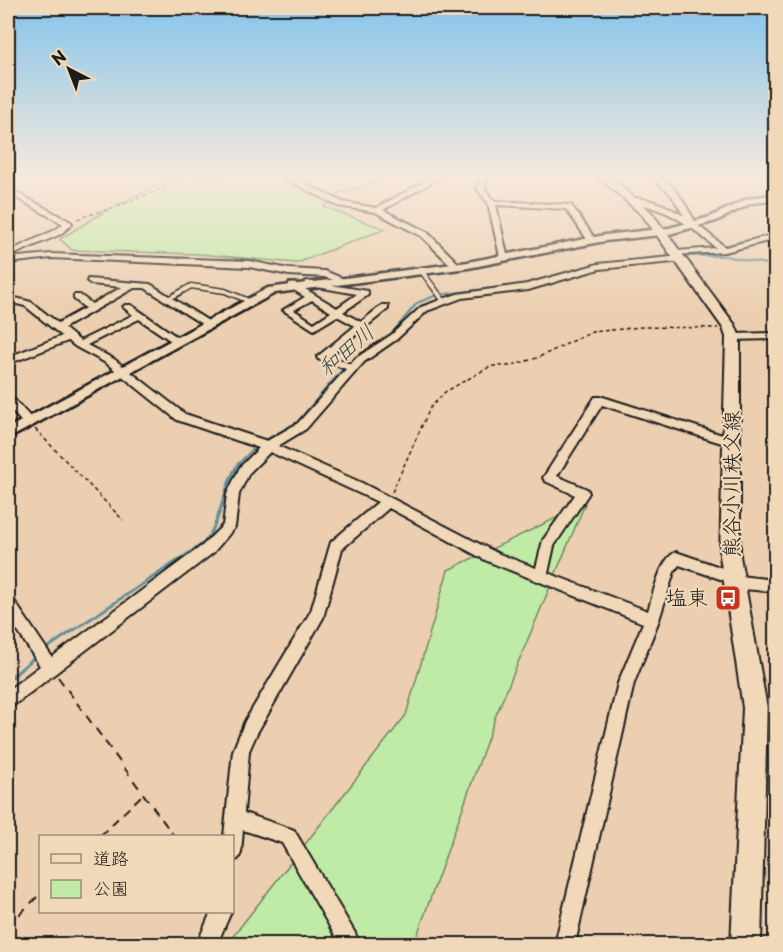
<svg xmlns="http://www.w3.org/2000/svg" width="783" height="952" font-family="'Playpen Sans','Klee One',sans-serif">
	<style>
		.green { fill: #c0eba7; stroke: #6e8462; stroke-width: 1.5 }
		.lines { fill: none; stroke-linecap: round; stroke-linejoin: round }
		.stream-far2 { stroke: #638f9d; stroke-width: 2 }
		.stream-far1 { stroke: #638f9d; stroke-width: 3 }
		.stream { stroke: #638f9d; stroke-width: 4.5 }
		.service-casing { stroke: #1c1c1c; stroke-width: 7 }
		.minor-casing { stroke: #1c1c1c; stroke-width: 4 }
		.tertiary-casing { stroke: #1c1c1c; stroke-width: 5 }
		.primary-casing { stroke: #1c1c1c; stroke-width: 4 }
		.path-far1 { stroke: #1c1c1c; stroke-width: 1.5; stroke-dasharray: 4 3; stroke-linecap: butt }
		.path { stroke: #1c1c1c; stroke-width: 2; stroke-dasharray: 9 7; stroke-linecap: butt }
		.service { stroke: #f0d8b8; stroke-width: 4 }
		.minor { fill: #f0d8b8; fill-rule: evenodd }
		.tertiary { fill: #f0d8b8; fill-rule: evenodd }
		.primary { fill: #f0d8b8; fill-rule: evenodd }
		.shaded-wall { fill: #9b7866; stroke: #1c1c1c; stroke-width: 1.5 }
		.labels { text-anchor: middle; stroke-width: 4.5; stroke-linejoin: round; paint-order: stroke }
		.street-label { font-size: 21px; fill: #1c1c1c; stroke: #f0d8b8 }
		.poi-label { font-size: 21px; fill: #1c1c1c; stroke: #f0d8b8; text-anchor: end }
		.water-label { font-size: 22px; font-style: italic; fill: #3a4c52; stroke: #f0d8b8 }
	</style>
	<rect width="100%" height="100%" fill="#eccfb0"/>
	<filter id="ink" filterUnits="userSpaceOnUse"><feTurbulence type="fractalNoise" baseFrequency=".0167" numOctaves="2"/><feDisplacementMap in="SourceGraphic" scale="12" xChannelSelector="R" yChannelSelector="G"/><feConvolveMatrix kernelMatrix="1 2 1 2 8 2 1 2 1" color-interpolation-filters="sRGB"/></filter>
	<g filter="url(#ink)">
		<g class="green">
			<polygon points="174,177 382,177 384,181 339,193 324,207 385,229 297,263 199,254 72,250 60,239 102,213"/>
			<polygon points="585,504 496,715 414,944 227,944 406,715 448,570"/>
		</g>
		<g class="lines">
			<g class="stream-far2">
				<polyline points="682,256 725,256 776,266"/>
				<polyline points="550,278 612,262 676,256"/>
				<polyline points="263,441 297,422 346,365 392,333 417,303 437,295 532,283"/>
				<polyline points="237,465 257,445"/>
			</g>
			<g class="stream-far1">
				<path d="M44 650 204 543C223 519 222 488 238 464"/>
				<polyline points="12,677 36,656"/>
			</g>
			<polyline class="stream" points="8,680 14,675"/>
			<g class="service-casing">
				<g id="service">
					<polyline points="420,269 443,300"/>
					<polyline points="168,299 191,286 225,291 249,301"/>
				</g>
			</g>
			<g class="minor-casing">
				<g id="minor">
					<polygon points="282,177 291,177 343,202 376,208 433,177 441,177 383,210 427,232 461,266 454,268 421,236 375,212 338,206"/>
					<polygon points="480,177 486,177 485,189 494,201 571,205 596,240 589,242 566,209 496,205 508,259 501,261 488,203 477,189"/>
					<path d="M651 177C673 177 685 205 695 221L694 222 725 247 776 234V239L725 252 673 255V251H676L716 248C687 223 669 209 630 202V198C649 197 668 206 684 216L671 194Z"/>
					<polygon points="8,188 71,222 72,224 61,234 8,257 8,252 55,230 63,224 8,193"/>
					<polygon points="51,254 249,261 289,269 325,271 344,279 340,282 324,277 289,275 249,267 51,258 8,263 8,258"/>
					<path d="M681 256 684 257V261L599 269 528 290 462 298 427 311 397 339 364 362 306 429 278 446 362 483 497 553 536 568 543 540 575 495 545 481 543 478 595 397H603L735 439 737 442 735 445 731 446 602 405 557 476 587 489 589 493 554 546 548 573 648 611C653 596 660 558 676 552L737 573 739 576 776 580V592L733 588 728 586 726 581 679 565 674 572 659 620 634 683 575 944H555L618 683 643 623 487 561 389 508 342 549 323 618 257 733 249 751 244 813 294 830 355 933 358 940 357 944H337L338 941 282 843 243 830 241 853 238 859 232 862V836H224L233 751 245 721 311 611 331 542 378 502 270 452 249 473 239 494 235 527 213 553 14 705 8 707V690L40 666 8 616V598L13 599 52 657 203 545 223 525 227 494 240 467 259 448 177 420 106 363 76 347 68 341 8 364V357L62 336 25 306 8 302V296L31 302 58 323 85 308 74 299V295H80L92 304 122 287 91 284 87 281 88 279 150 284 213 324 208 327 205 326 145 288H134L64 328 80 341 133 315 123 307 125 305H131L180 339V343H174L139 319 87 345 114 359 185 414 267 441 298 423 346 369 318 359 317 357 355 326 337 316 314 330 283 310 305 297 289 287V283H295L337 308 357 294 306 285V281L368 291V295L343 312 361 322 382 305H388V309L330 356 351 364 356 358 391 335 421 307 457 294 527 284 598 264ZM312 300 331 312 314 323 294 310Z"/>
					<polygon points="776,333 776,339 733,340 728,337 733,334"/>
					<polygon points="8,396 12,397 32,419 34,422 32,425 24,425 8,406"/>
					<polygon points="211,912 231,912 217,944 197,944"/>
				</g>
			</g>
			<g class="tertiary-casing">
				<polygon id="tertiary" points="776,194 776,200 752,203 716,221 669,234 605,241 468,268 275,293 8,439 8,428 268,288 468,262 605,235 669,228 710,217 747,199"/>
			</g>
			<g class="primary-casing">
				<polygon id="primary" points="599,177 610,177 651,212 735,325 740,337 740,556 767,708 761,944 731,944 743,708 720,556 726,337 723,328 643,216"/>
			</g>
			<g class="path-far1">
				<polyline points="77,219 127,203 175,183 179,177"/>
				<polyline points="35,429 123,520"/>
				<polyline points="392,492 430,408 445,392 491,366 509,366 537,358 592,332 642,327 718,328"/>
			</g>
			<g class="path">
				<polyline points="58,677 174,836"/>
				<polyline points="100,836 142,795"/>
				<polyline points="8,926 40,894"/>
			</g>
			<use href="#service" class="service"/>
			<use href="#minor" class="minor"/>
			<use href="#tertiary" class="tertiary"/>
			<use href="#primary" class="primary"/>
		</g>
		<polygon class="shaded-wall" points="8,418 12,423 8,426"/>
	</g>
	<linearGradient id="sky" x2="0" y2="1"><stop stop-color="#85c4ec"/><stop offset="0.57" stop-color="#f6e9db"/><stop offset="1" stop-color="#f6e9db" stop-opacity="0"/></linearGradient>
	<rect width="783" height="310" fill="url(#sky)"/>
	<defs>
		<g id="bus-square" transform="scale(1.35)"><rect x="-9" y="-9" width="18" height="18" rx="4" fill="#c8321e" stroke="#f0d8b8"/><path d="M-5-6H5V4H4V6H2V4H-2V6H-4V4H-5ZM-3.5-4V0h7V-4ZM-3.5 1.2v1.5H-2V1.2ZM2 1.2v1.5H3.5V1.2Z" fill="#fff"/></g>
	</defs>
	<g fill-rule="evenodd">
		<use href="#bus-square" x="728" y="598"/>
	</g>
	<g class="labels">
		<g class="street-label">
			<text transform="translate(732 484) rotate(-90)" y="7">熊谷小川秩父線</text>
		</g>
		<g class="poi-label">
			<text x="708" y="605">塩東</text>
		</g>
		<g class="water-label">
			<text transform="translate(346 350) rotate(-41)" y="8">和田川</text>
		</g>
	</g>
	<rect width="783" height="952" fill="none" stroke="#f0d8b8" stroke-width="30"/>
	<rect x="15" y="15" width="753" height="922" fill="none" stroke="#1c1c1c" stroke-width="2" filter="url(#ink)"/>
	<rect x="39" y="835" width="195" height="78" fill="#f0d8b8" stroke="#9b8d7a" stroke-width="1.5"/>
	<rect x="51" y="854" width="30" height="9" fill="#f0d8b8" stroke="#9b8d7a" stroke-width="1.5"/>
	<text x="93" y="865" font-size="18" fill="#1c1c1c">道路</text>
	<rect x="51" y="880" width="30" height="18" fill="#c0eba7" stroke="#9b8d7a" stroke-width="1.5"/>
	<text x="93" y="895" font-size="18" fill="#1c1c1c">公園</text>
	<g transform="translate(69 69) rotate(318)" stroke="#f0d8b8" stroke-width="4.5" paint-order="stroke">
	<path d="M0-4.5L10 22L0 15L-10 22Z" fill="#1c1c1c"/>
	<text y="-9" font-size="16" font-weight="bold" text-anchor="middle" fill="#1c1c1c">N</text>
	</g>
</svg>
